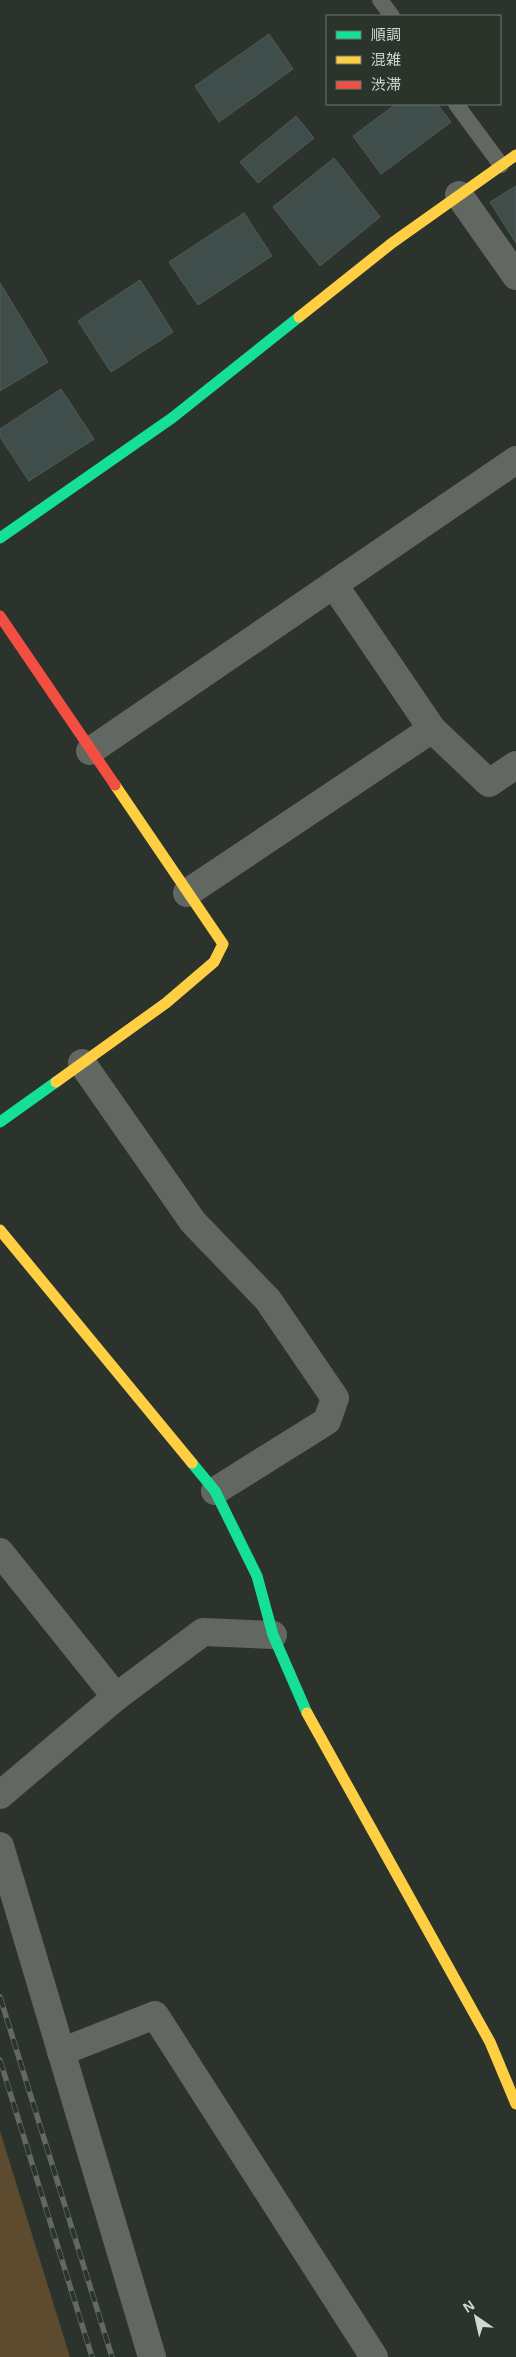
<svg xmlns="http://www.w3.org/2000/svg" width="516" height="2357" font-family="Arial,'Noto Sans JP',sans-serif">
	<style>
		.green { fill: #5c4b2e }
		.building { fill: #3f4e4a; stroke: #545a56 }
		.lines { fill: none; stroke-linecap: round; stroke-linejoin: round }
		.lane { stroke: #626762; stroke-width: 16 }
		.street { stroke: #626762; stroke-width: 28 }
		.fast { stroke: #16e098; stroke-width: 11 }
		.slow { stroke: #ffcf43; stroke-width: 11 }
		.jam { stroke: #f24e42; stroke-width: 11 }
		.rail-casing { stroke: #636863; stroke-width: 5.5 }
		.rail { stroke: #2a342a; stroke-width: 4; stroke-dasharray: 11; stroke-linecap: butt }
	</style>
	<rect width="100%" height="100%" fill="#2c322c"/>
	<polygon class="green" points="0,2131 70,2357 0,2357"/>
	<g class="building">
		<polygon points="269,34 293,69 219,122 195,86"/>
		<polygon points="396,104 437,104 451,122 381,174 353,136"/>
		<polygon points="296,116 314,138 258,183 240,162"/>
		<polygon points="334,158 380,217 320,266 273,207"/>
		<polygon points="516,186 516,243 490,202"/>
		<polygon points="244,213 272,256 198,305 169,262"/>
		<polygon points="140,280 173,332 111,372 78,321"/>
		<polygon points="0,283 48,362 0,391"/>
		<polygon points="61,389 94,439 29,481 0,437 0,429"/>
	</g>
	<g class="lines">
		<g class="lane">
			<polyline points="380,0 392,16"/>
			<polyline points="456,104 501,165"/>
		</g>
		<g class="street">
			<polyline points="459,195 516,276"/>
			<polyline points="334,585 432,729"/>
			<polyline points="90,751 516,460"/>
			<polyline points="187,893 432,729 489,783 516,765"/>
			<polyline points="82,1063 193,1222 268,1300 335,1398 327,1421 215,1491"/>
			<polyline points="0,1552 116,1697 203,1632 273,1635"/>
			<polyline points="0,1795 116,1697"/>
			<polyline points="0,1846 152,2357"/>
			<polyline points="61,2052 155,2015 374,2357"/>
		</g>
		<g class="fast">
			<polyline points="0,538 172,418 299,317"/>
			<polyline points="0,1122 56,1082"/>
			<polyline points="192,1463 215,1491 257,1576 273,1635 307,1713"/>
		</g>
		<g class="slow">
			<polyline points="299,317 392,243 516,155"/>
			<polyline points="56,1082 166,1003 214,962 223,944 115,785"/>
			<polyline points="0,1230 192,1463"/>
			<polyline points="307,1713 490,2042 516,2104"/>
		</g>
		<polyline class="jam" points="0,616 115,785"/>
		<g class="rail-casing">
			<g id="rail">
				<polyline points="0,1997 112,2357"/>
				<polyline points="0,2060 92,2357"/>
			</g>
		</g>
		<use href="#rail" class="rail"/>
	</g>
	<rect x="326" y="15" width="175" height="90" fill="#2a342a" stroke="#6d766d"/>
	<rect x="336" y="31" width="25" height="8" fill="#16e098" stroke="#6d766d"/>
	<text x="371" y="40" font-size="15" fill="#d1d8d1">順調</text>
	<rect x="336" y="56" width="25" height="8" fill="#ffcf43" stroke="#6d766d"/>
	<text x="371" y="65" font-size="15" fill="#d1d8d1">混雑</text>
	<rect x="336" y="81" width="25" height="8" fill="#f24e42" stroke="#6d766d"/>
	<text x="371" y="90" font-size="15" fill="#d1d8d1">渋滞</text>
	<g transform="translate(476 2317) rotate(326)" stroke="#2a342a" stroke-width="4" paint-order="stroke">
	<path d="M0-4L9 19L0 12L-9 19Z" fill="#d1d8d1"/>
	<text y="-8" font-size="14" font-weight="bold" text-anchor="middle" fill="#d1d8d1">N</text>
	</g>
</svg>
